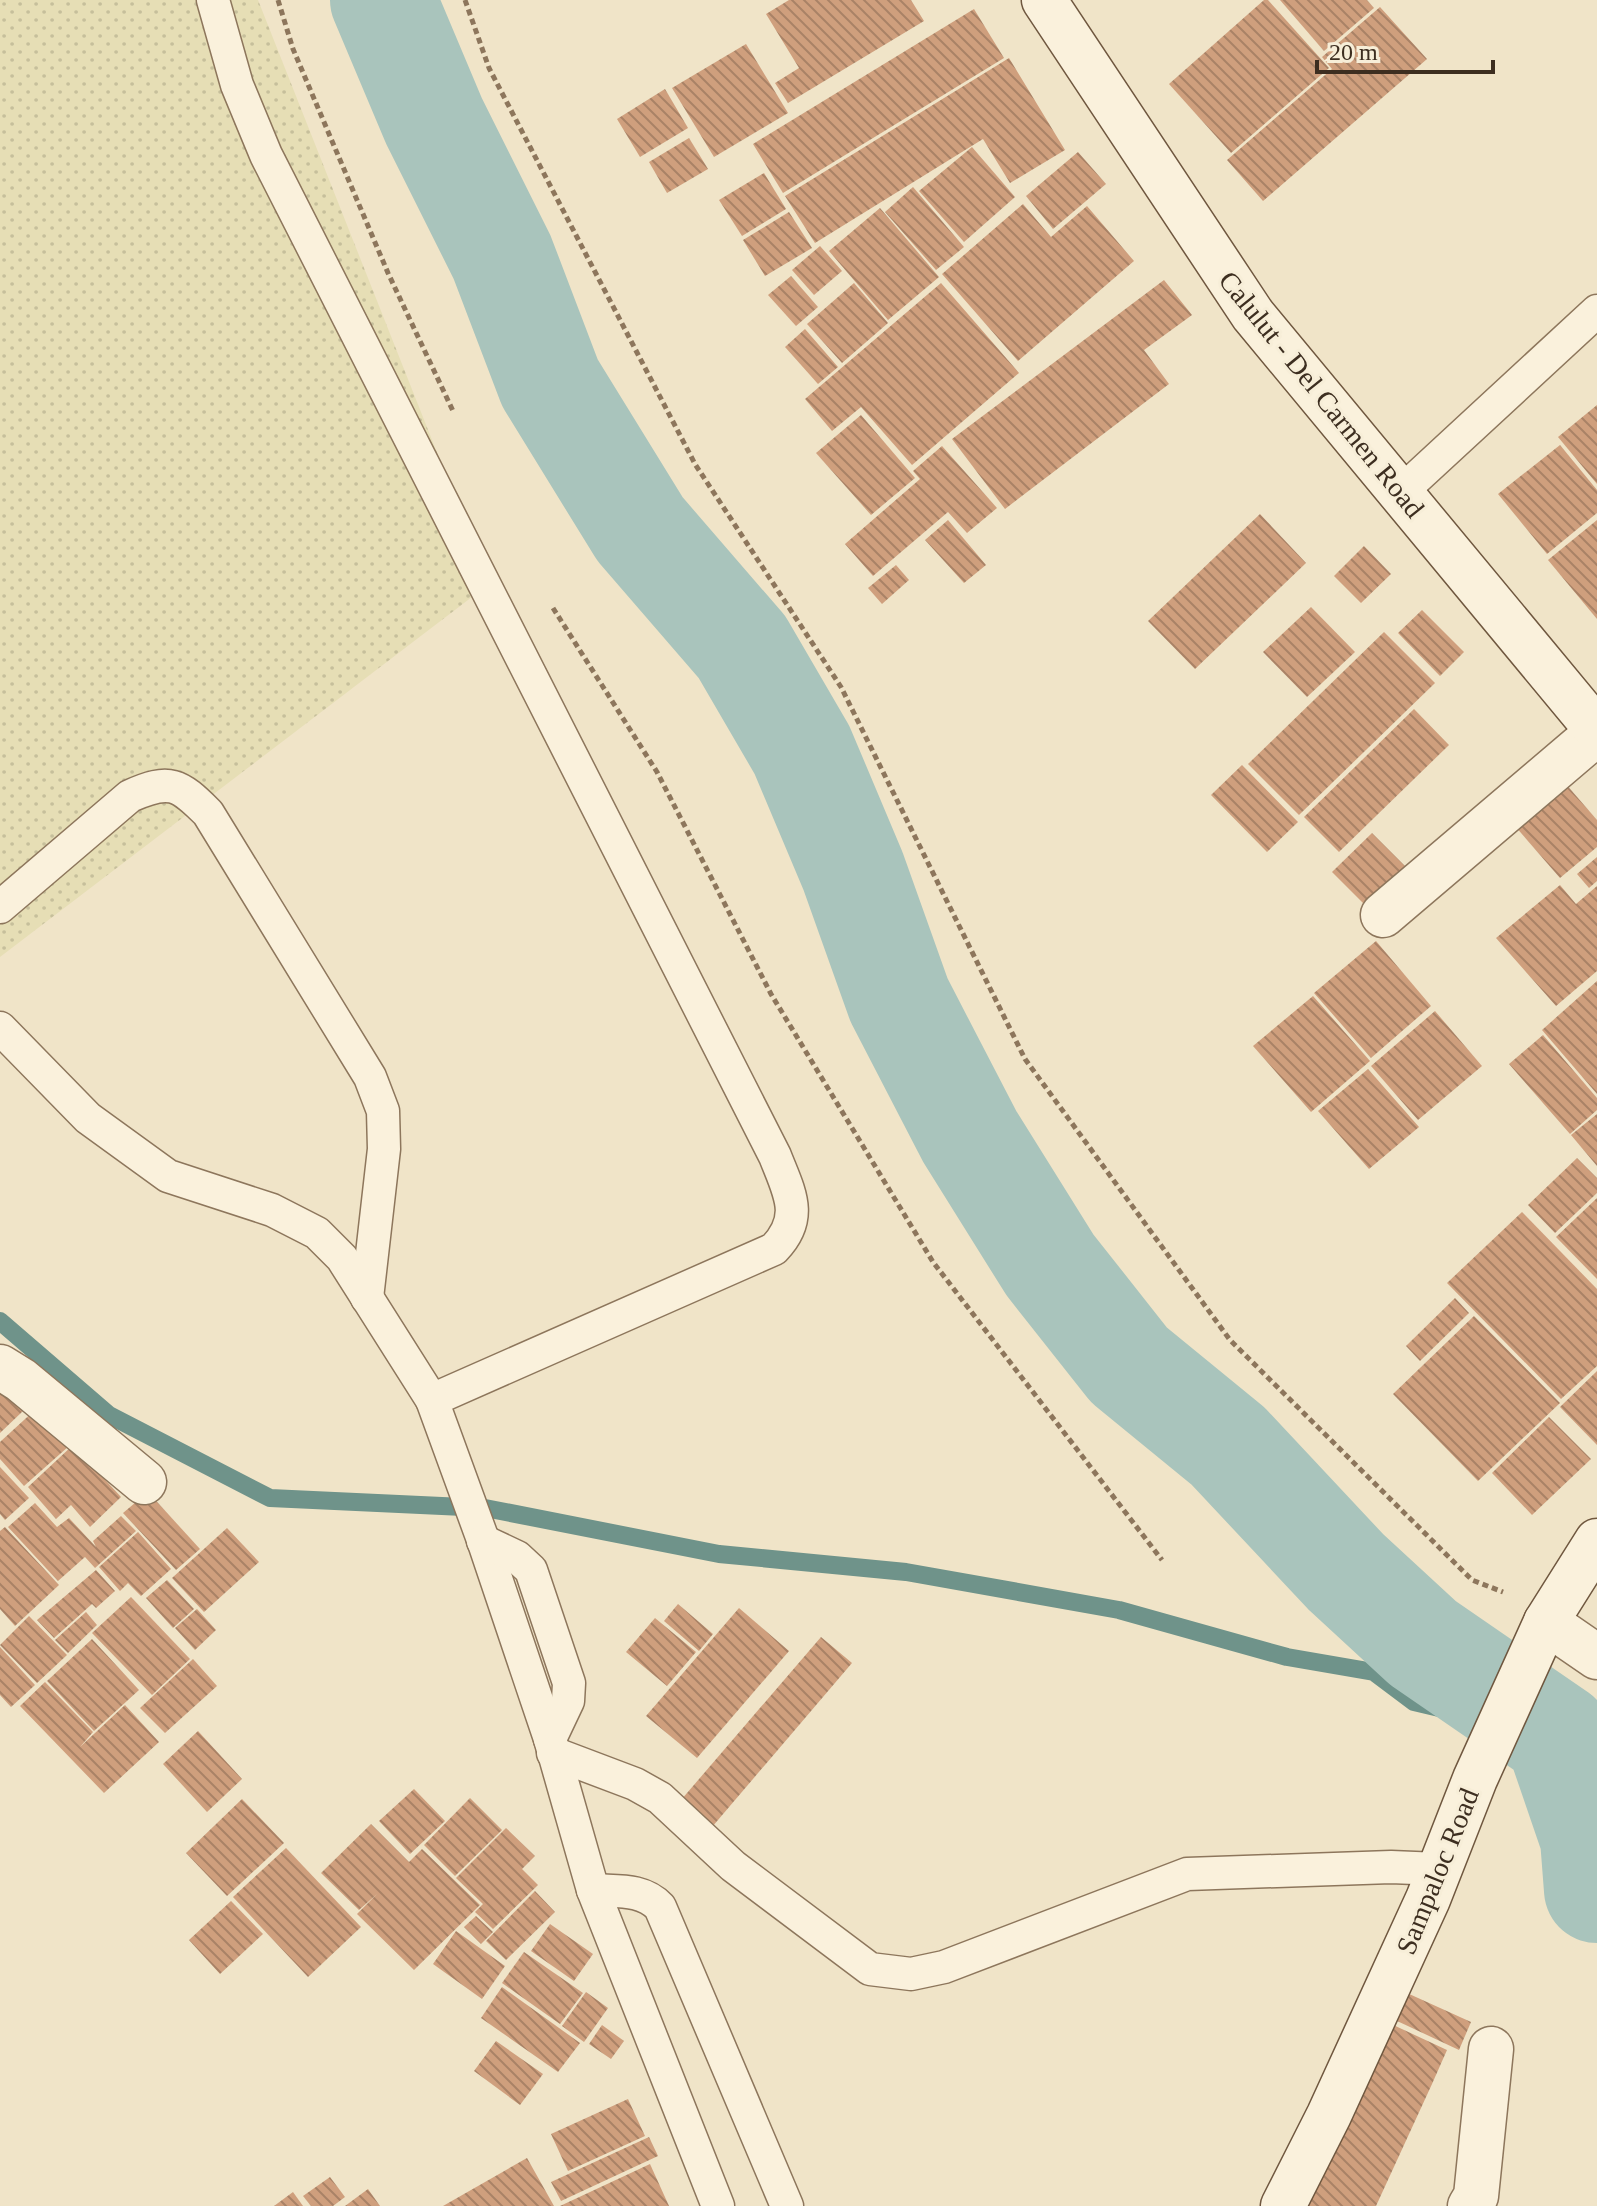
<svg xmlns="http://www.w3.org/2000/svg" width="1597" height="2206" font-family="'Times New Roman',serif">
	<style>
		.farmland { fill: url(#farmland-dots) }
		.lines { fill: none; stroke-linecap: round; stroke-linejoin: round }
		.stream { stroke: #6f938a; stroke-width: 18 }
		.river { stroke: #a9c4bc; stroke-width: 106 }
		.building { fill: url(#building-back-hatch) }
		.lane-casing { stroke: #8d765c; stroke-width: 35 }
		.street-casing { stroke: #8d765c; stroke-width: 47 }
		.secondary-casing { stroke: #6f573f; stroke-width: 47 }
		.path { stroke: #8d765c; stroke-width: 5; stroke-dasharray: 6 4; stroke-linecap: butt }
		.lane { stroke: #faf1dc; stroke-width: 32 }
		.street { stroke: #faf1dc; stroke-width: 44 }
		.secondary { stroke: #faf1dc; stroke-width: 44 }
		.labels { text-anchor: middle; stroke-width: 6; stroke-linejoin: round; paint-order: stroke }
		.street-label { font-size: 28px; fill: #3d2e20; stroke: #f7eed8 }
	</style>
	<defs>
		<pattern id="farmland-dots" width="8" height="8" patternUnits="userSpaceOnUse" patternTransform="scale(2)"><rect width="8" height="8" fill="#e6deb5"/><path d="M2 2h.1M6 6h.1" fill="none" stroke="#c6bf9b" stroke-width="1.8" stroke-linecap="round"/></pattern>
		<pattern id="building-back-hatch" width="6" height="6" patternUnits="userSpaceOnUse" patternTransform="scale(2)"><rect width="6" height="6" fill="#cf9f7d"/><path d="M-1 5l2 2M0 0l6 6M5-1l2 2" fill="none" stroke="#a98266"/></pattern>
	</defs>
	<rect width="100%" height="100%" fill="#f0e4c8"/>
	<polygon class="farmland" points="0,0 258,0 489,584 0,957"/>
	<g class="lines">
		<polyline class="stream" points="0,1321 109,1415 270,1498 485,1508 719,1554 906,1572 1119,1610 1287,1657 1374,1672 1414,1702 1558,1736"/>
		<polyline class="river" points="383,0 434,121 502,257 550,383 640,529 742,647 802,750 853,871 899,1000 970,1137 1050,1265 1129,1365 1228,1446 1346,1572 1423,1643 1558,1736 1593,1838 1597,1890"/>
	</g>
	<g class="building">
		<polygon points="789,0 911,0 924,21 788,103 775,83 799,68 766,14"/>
		<polygon points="1264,0 1268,0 1329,68 1231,153 1169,84"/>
		<polygon points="1280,0 1367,0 1374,8 1324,51"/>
		<polygon points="1380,7 1427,59 1263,201 1227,160 1332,69 1322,57"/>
		<polygon points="974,9 1004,58 783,193 753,144"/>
		<polygon points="746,44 788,113 714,157 672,88"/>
		<polygon points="1009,58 1065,150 1010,183 983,139 815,243 785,196"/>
		<polygon points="665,89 688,128 640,157 617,119"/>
		<polygon points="689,138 708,169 667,193 649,162"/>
		<polygon points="972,147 1015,197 964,242 919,191"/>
		<polygon points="1078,152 1106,184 1053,229 1026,196"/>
		<polygon points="764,173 786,209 742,236 719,200"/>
		<polygon points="913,187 964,247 936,270 885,212"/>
		<polygon points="1023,204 1051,237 1087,206 1134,261 1018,361 942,274"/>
		<polygon points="880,208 939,277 888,320 829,251"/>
		<polygon points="789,212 812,248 765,276 743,240"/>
		<polygon points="820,246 842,271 814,295 792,270"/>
		<polygon points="791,276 818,307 796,326 768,295"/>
		<polygon points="1164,280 1192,315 1144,350 1169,384 1005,509 952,439"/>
		<polygon points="854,283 888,323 842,363 807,324"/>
		<polygon points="941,283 1019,373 912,465 861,407 832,431 805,399"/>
		<polygon points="805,329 838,367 818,384 785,347"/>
		<polygon points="1597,405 1597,484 1558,437"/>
		<polygon points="861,415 915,478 871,515 816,453"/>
		<polygon points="1560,445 1597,490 1597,513 1547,554 1498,494"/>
		<polygon points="942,446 997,508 967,533 948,512 873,576 845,544 920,479 913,471"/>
		<polygon points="1260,514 1306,563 1195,669 1148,621"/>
		<polygon points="948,520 986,565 964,583 925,540"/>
		<polygon points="1597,520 1597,619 1548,560"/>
		<polygon points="1364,546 1391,574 1361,603 1334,576"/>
		<polygon points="896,565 909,580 882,604 868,588"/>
		<polygon points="1311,607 1355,652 1307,697 1263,652"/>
		<polygon points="1422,610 1464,652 1440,676 1398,633"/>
		<polygon points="1384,632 1435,683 1299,815 1248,764"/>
		<polygon points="1414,709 1449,745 1339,852 1304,817"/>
		<polygon points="1242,765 1298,822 1267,852 1211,795"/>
		<polygon points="1565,783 1597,820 1597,847 1560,878 1515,826"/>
		<polygon points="1372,833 1407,868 1366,906 1332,872"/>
		<polygon points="1597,857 1597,881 1589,888 1577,874"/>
		<polygon points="1560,885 1576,904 1597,886 1597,971 1556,1006 1496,938"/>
		<polygon points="1376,941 1431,1006 1371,1058 1314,993"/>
		<polygon points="1597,981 1597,1094 1542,1030"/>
		<polygon points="1313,996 1370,1061 1311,1112 1253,1046"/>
		<polygon points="1435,1011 1482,1066 1418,1120 1371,1066"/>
		<polygon points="1543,1035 1597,1098 1597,1110 1570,1134 1509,1064"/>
		<polygon points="1368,1069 1419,1127 1369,1169 1318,1111"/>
		<polygon points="1597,1114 1597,1166 1571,1135"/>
		<polygon points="1577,1158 1597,1178 1597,1193 1555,1233 1528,1205"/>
		<polygon points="1597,1198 1597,1279 1556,1237"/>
		<polygon points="1522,1212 1597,1289 1597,1366 1561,1399 1447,1283"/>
		<polygon points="1455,1298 1469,1313 1420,1361 1406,1346"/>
		<polygon points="1474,1316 1560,1403 1478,1481 1393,1394"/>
		<polygon points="1597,1371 1597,1445 1560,1407"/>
		<polygon points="0,1386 23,1411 0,1433"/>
		<polygon points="36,1409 69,1446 24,1486 0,1459 0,1442"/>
		<polygon points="1549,1417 1591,1459 1532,1515 1492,1473"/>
		<polygon points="73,1445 121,1497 90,1527 71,1505 56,1519 28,1487"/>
		<polygon points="0,1467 29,1498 5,1520 0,1514"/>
		<polygon points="148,1492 200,1549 176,1570 123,1513"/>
		<polygon points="35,1503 57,1527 69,1518 96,1547 93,1541 121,1516 136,1531 95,1568 85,1557 58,1581 8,1527"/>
		<polygon points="5,1527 59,1585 15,1626 0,1609 0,1531"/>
		<polygon points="227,1528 259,1562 204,1612 172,1578"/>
		<polygon points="138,1532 171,1569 141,1596 128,1583 120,1591 99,1567"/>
		<polygon points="96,1570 115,1591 96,1608 92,1604 54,1638 37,1620"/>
		<polygon points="167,1580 194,1609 173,1628 146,1598"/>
		<polygon points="131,1597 190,1659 152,1695 92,1633"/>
		<polygon points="678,1604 713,1634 699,1651 664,1621"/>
		<polygon points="739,1608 789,1651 697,1758 646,1716"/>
		<polygon points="197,1609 216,1630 195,1650 175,1628"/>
		<polygon points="86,1612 97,1625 68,1653 55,1640"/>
		<polygon points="29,1616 67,1655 37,1683 0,1645"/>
		<polygon points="655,1618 696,1652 667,1686 626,1652"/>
		<polygon points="821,1637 852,1663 712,1827 681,1800"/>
		<polygon points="92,1639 139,1690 94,1731 47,1681"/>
		<polygon points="0,1647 35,1685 11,1707 0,1695"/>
		<polygon points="193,1659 217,1686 165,1733 140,1708"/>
		<polygon points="45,1682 93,1732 80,1747 125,1705 159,1742 104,1793 20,1706"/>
		<polygon points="198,1731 242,1779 207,1812 163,1764"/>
		<polygon points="414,1789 445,1821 410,1854 379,1821"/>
		<polygon points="470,1798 502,1830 455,1876 424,1845"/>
		<polygon points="242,1799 284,1843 227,1896 186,1853"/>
		<polygon points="371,1824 409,1862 422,1849 480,1905 414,1970 357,1914 377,1894 359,1910 321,1873"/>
		<polygon points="506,1828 535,1856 522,1869 538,1885 493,1929 475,1912 483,1904 456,1878"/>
		<polygon points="286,1848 361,1927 308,1977 233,1897"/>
		<polygon points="535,1891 555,1912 506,1960 486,1941"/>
		<polygon points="231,1901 263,1934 220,1974 189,1940"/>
		<polygon points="476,1916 493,1932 481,1944 464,1927"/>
		<polygon points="550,1924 593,1954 574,1981 531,1951"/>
		<polygon points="456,1931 505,1966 482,1999 433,1964"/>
		<polygon points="524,1952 583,1993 560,2024 502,1983"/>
		<polygon points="502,1987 580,2043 558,2072 481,2018"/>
		<polygon points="586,1992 608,2008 584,2042 562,2026"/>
		<polygon points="1407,1993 1471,2022 1459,2050 1395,2020"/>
		<polygon points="1389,2023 1447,2050 1432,2084 1376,2206 1306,2206"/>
		<polygon points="602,2025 624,2041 611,2059 589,2044"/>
		<polygon points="496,2041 543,2074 520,2105 474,2071"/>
		<polygon points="628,2099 645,2136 568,2171 551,2134"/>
		<polygon points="649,2137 658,2156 561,2201 551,2182"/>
		<polygon points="527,2158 554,2206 443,2206"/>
		<polygon points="650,2164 669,2206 560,2206"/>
		<polygon points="330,2177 345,2197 333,2206 311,2206 303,2196"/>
		<polygon points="368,2189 380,2206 345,2206"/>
		<polygon points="293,2192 303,2206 274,2206"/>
	</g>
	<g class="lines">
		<g class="lane-casing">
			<g id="lane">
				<path d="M213 0 237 85 266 155 775 1156C789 1192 805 1217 774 1249L432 1400 482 1537 550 1739 593 1890 718 2206"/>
				<polyline points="1400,493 1597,311"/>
				<path d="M0 907 130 796C170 778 179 784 208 813L370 1077 383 1111 384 1149 367 1298"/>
				<polyline points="0,1028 88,1118 168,1176 272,1210 317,1233 342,1258 432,1400"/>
				<polyline points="483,1541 517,1557 531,1570 569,1683 568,1701 550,1739"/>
				<polyline points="553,1753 635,1784 660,1798 733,1866 870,1969 911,1974 944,1967 1187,1874 1391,1867 1439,1869"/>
				<path d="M593 1890C617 1892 642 1888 660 1907L787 2206"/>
			</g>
		</g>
		<g class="street-casing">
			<g id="street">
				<polyline points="1383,915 1597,733"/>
				<polyline points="0,1367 21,1380 144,1482"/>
				<polyline points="1546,1622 1597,1657"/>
				<polyline points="1470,2206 1476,2196 1491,2049"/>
			</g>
		</g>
		<g class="secondary-casing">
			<g id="secondary">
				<polyline points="1044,0 1253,315 1597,730"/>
				<polyline points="1283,2206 1329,2115 1428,1899 1475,1779 1546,1622 1597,1541"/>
			</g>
		</g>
		<g class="path">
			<polyline points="278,0 293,49 388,273 453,411"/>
			<polyline points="465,0 489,68 695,464 841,687 1025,1059 1230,1340 1472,1580 1503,1592"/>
			<polyline points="553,608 657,772 771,994 933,1262 1162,1560"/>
		</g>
		<use href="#lane" class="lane"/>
		<use href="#street" class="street"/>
		<use href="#secondary" class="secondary"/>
	</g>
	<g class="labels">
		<g class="street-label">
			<text transform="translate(1322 394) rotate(51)" y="10">Calulut - Del Carmen Road</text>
			<text transform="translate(1437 1871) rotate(-68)" y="10">Sampaloc Road</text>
		</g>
	</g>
	<path d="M1317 60v12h176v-12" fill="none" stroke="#3d2e20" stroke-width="4"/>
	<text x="1329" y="60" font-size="24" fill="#3d2e20" stroke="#f7eed8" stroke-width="6" paint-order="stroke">20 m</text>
</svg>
